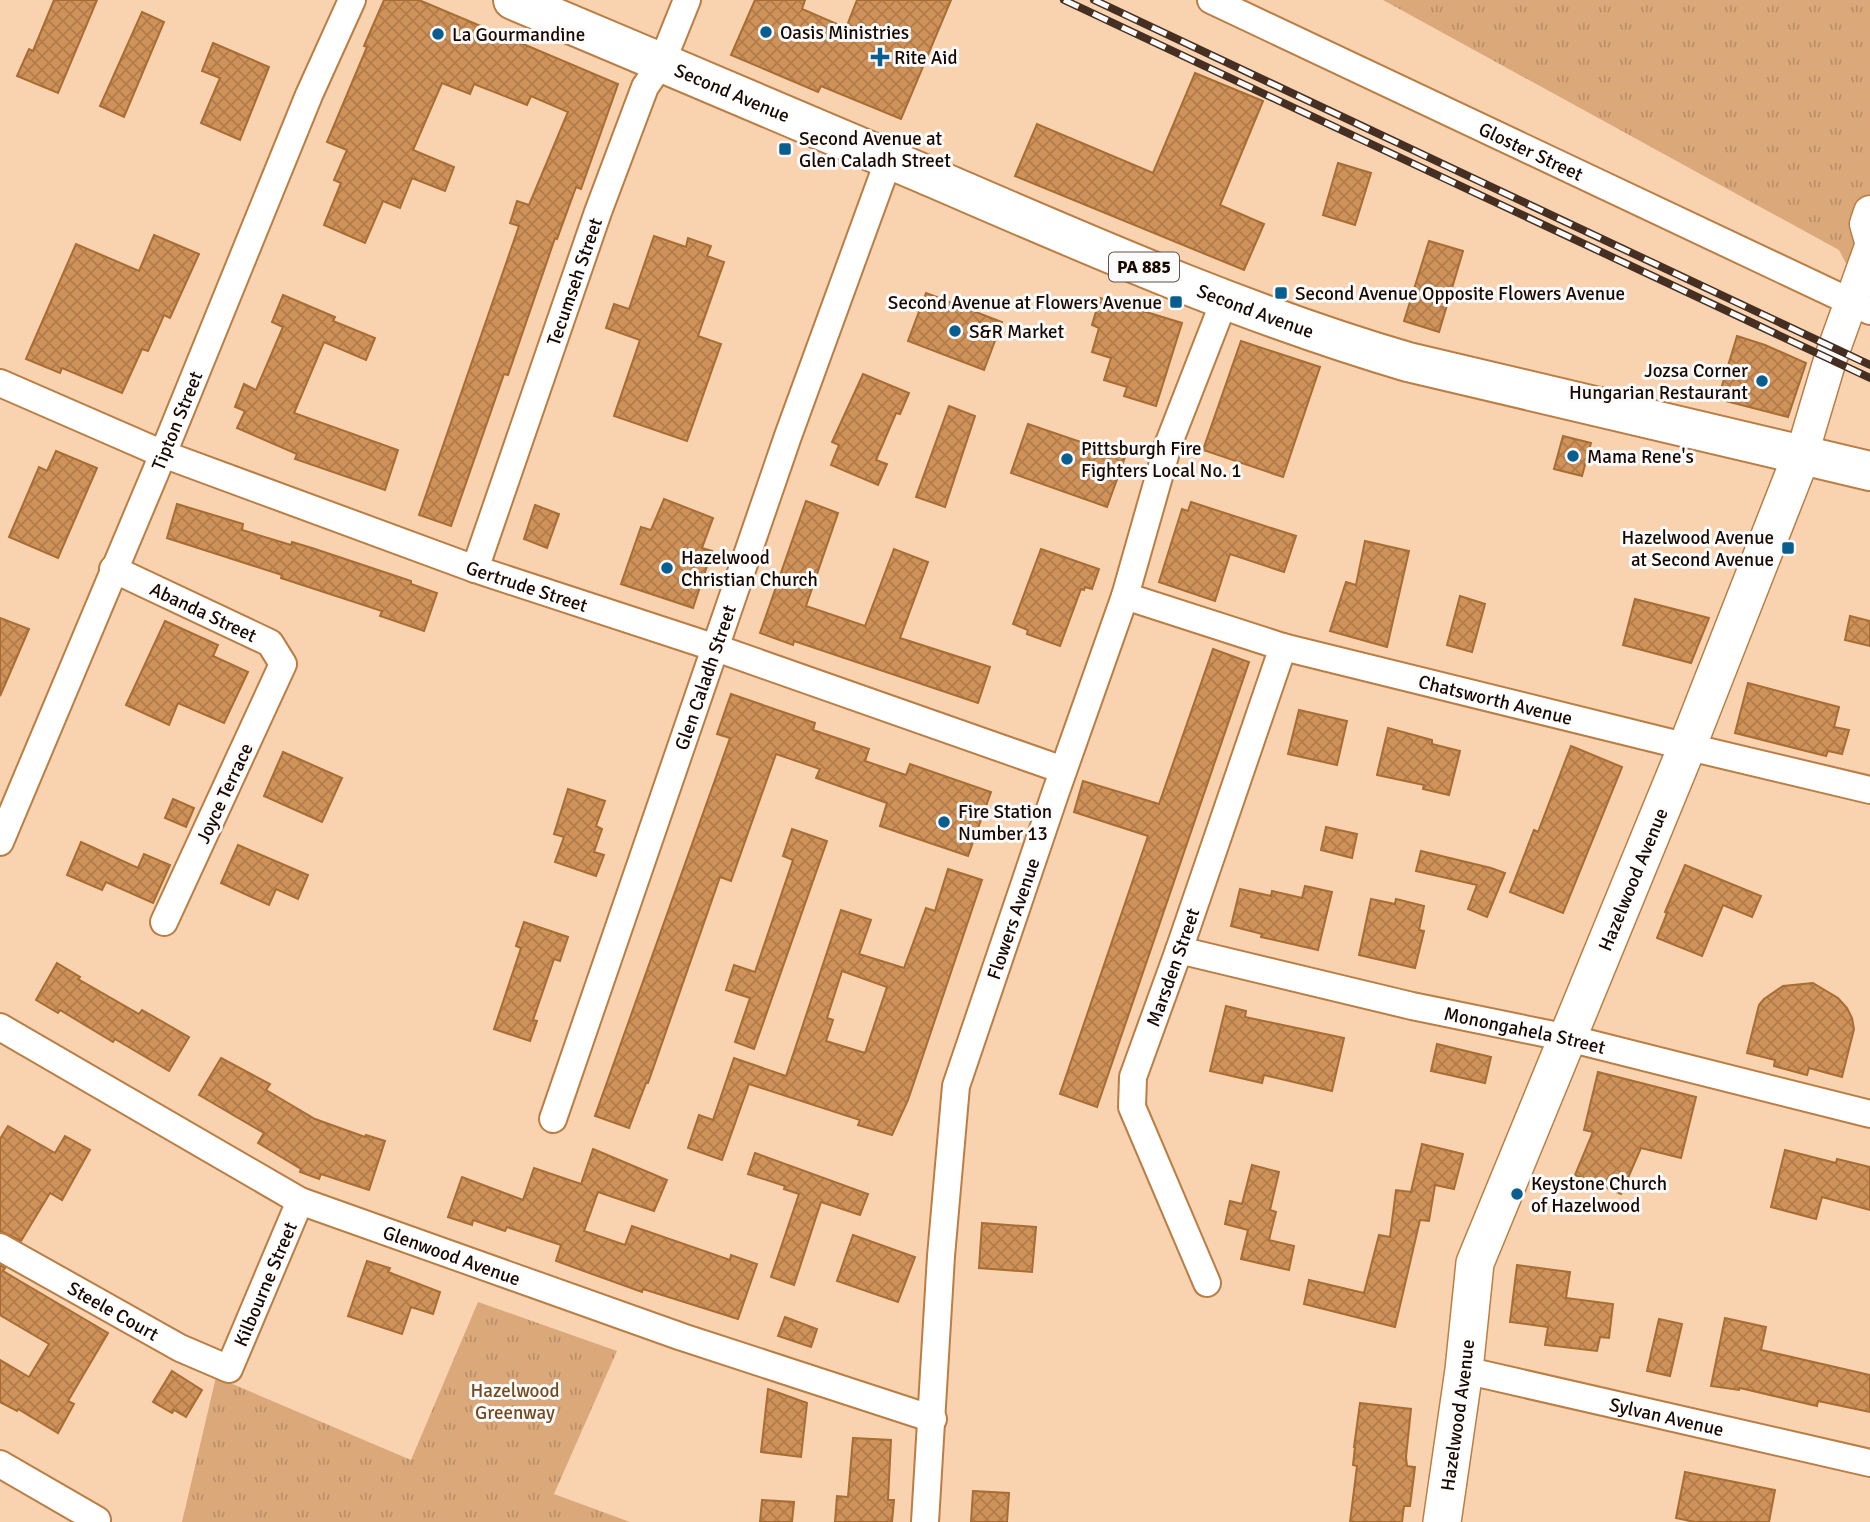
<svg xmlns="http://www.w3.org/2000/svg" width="1870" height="1522" font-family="Signika,sans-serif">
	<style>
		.grass { fill: url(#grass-tufts) }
		.building { fill: url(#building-cross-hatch); stroke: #a76d32; stroke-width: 2; fill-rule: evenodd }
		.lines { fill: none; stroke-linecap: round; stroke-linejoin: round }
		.minor-casing { stroke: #ba7e44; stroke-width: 30 }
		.tertiary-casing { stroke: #ba7e44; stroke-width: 35 }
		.secondary-casing { stroke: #ba7e44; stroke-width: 40 }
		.primary-casing { stroke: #ba7e44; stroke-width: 42 }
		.minor { stroke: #fff; stroke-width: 26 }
		.tertiary { stroke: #fff; stroke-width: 32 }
		.secondary { stroke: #fff; stroke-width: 37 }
		.primary { stroke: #fff; stroke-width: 38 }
		.rail-casing { stroke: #452f22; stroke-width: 8 }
		.rail { stroke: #fbfbfb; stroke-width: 5; stroke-dasharray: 16; stroke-linecap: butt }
		.poi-dot { fill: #095e90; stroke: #fbfbfb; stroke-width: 2.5 }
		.labels { text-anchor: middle; stroke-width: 6; stroke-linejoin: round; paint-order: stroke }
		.shield { fill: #fbfbfb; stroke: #5d514b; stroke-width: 2 }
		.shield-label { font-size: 18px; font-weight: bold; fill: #190800 }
		.poi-label { font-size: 19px; fill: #190800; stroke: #fbfbfb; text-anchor: start }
		.street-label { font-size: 19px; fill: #190800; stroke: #fbfbfb }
		.park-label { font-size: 19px; fill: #744a20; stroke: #fbfbfb }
	</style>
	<defs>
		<pattern id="grass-tufts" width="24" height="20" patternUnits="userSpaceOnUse" patternTransform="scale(1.75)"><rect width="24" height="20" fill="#dba87a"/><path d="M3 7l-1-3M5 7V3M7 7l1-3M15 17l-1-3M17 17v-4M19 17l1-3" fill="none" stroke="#bb8f68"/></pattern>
		<pattern id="building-cross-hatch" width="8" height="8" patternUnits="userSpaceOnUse" patternTransform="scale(1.75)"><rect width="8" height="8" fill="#cf9259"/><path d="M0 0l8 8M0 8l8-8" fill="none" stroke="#b17c4c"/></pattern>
	</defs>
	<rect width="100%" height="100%" fill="#f9d2af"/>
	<g class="grass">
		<polygon points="1383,0 1870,0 1870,310 1839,250"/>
		<polygon points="478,1302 617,1351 554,1494 630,1522 182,1522 216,1377 411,1460"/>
	</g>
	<g class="building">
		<polygon points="54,0 97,0 58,93 17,76 29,49 33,51"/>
		<polygon points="384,0 419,0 618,84 581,189 576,187 557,239 555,238 508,375 504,374 451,526 419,515 519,226 510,223 517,201 529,205 568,112 531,96 527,105 474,84 470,94 442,83 413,150 454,167 445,191 412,178 400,208 383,201 365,243 324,225 341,183 334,180 347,150 327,142 367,47 364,46"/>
		<polygon points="755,0 805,0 802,9 846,28 857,0 951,0 901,119 821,86 818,92 731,55"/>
		<polygon points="142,12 164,22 124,117 100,106"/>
		<polygon points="213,43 269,67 240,140 201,123 220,78 202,71"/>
		<polygon points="1195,73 1263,101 1220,205 1264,224 1244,270 1015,176 1037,124 1153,173"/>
		<polygon points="1338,163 1371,173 1355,225 1323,215"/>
		<polygon points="154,235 199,254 170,318 164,315 148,351 142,349 122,393 62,368 60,373 26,359 76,244 139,271"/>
		<polygon points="654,236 686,247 688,238 711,246 707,256 724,262 698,336 721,344 687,441 614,416 640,340 606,328 614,304 629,309"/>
		<polygon points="1429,241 1463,251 1439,332 1404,321"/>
		<polygon points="926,293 1002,322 984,370 908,341"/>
		<polygon points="283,295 335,317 333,321 375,338 366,360 324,342 294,413 398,450 385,490 295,459 297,454 237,428 245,411 235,407 244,384 256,390 283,327 272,322"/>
		<polygon points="1100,298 1182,323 1156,406 1124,396 1127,387 1104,380 1111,358 1092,352 1099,328 1092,325"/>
		<polygon points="1737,336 1765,345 1806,363 1788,417 1718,399"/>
		<polygon points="1241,341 1320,367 1283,477 1203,450"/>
		<polygon points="863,374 909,393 900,414 896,413 876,460 887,464 878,485 831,465 839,445 832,442"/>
		<polygon points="949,406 975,416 945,507 916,497"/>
		<polygon points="1028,424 1125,457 1107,507 1011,473"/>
		<polygon points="1563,436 1591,443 1582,476 1554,469"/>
		<polygon points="56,451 97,468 58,558 9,537 39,467 47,471"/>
		<polygon points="664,499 713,518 702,548 712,551 693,608 621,584 641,527 651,530"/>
		<polygon points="806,501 838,513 806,606 865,626 894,549 928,562 900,638 990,667 978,703 794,641 793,645 760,633"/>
		<polygon points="1191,502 1296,536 1284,572 1230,554 1215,601 1159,582 1182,509 1188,511"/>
		<polygon points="177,504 243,524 242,530 291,545 292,542 312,548 411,581 411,584 437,593 424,631 380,616 382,611 281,578 282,575 167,538"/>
		<polygon points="535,505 559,514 547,548 524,539"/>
		<polygon points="1365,541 1409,551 1387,647 1330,631 1346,582 1356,585"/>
		<polygon points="1041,549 1099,569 1092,589 1085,587 1084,590 1081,589 1060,646 1027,634 1028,630 1013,624"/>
		<polygon points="1460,596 1485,604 1472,652 1447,645"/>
		<polygon points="1635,599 1709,618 1691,663 1623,645"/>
		<polygon points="1850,616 1870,621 1870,646 1845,640"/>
		<polygon points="0,618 29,629 0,696"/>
		<polygon points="165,621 218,645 213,656 248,672 224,723 178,703 169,725 126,705"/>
		<polygon points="1213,649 1249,662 1097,1107 1060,1094 1148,836 1074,812 1083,781 1159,804"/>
		<polygon points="1748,683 1839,707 1834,727 1849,730 1842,754 1828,751 1826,756 1735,733"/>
		<polygon points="731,694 815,723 813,730 869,749 865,761 906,775 910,764 991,792 968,856 880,826 887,803 816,778 820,769 776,754 731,881 720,877 648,1083 646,1083 629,1128 595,1116 730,738 717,734"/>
		<polygon points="1299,710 1347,721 1337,765 1288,754"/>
		<polygon points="1388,728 1432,740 1432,744 1460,751 1449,795 1423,789 1424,785 1377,775"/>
		<polygon points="1571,746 1622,767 1563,913 1510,892 1534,830 1538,832"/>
		<polygon points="283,752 342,778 322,822 264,796"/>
		<polygon points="568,789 605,801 596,826 602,829 594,852 604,855 596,876 555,862 564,837 554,834"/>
		<polygon points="173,799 194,808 186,827 165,818"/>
		<polygon points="1326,827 1357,834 1352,858 1321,850"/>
		<polygon points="792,829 827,841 754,1049 735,1042 750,998 726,990 734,965 755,972 793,860 783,856"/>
		<polygon points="81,842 138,868 144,854 170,865 153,903 106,882 102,890 67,875"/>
		<polygon points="238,845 308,875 298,899 276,889 269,905 221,883"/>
		<polygon points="1421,851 1491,868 1505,873 1487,917 1468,909 1477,885 1416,871"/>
		<polygon points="1685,865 1761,896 1752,917 1723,905 1702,956 1657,938 1667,913 1665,912"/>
		<path d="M948 869 982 880 908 1100 892 1135 858 1125 860 1120 749 1084 722 1160 688 1148 699 1115 713 1120 734 1058 786 1076 841 910 871 920 859 954 904 968 926 908 935 911ZM842 971 887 987 865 1053 826 1041 833 1020 827 1018Z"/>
		<polygon points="1305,886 1332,892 1318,950 1261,937 1262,934 1231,926 1240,889 1271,896 1272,891 1302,898"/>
		<polygon points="1371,899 1395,904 1396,899 1424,906 1419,930 1424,931 1415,968 1359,955"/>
		<polygon points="524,922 568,937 560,961 554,959 533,1020 537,1021 530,1041 494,1029 521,948 516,946"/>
		<polygon points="57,963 80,977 78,979 139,1014 142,1010 189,1037 169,1071 115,1039 113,1042 60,1010 58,1013 36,1000"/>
		<polygon points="1813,983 1838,998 1847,1008 1852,1018 1854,1029 1842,1077 1809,1068 1807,1075 1774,1066 1775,1060 1747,1053 1759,1005 1764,999 1783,986"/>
		<polygon points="1226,1006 1246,1011 1245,1017 1344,1038 1332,1091 1264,1075 1262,1083 1210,1071"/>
		<polygon points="1437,1044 1491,1057 1485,1083 1431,1071"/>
		<polygon points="221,1058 270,1084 266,1090 315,1119 365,1137 366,1135 385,1141 369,1190 321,1174 319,1179 300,1172 301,1169 258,1143 264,1133 199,1095"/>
		<polygon points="1598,1072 1696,1097 1681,1158 1641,1148 1621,1194 1575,1175 1593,1132 1584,1130"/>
		<polygon points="8,1126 55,1153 65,1136 90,1150 62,1200 50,1193 21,1241 0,1231 0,1139"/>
		<polygon points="1422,1144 1463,1154 1454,1189 1435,1185 1429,1221 1420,1220 1395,1327 1304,1304 1309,1280 1364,1293 1379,1235 1390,1237 1396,1190 1411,1192"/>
		<polygon points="593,1149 667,1180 654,1211 598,1192 584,1231 625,1245 632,1226 730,1260 731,1255 757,1264 738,1319 643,1289 642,1292 556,1261 561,1245 507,1227 505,1231 473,1220 472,1225 448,1217 462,1177 523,1200 534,1168 581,1184"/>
		<polygon points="1785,1150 1836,1163 1837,1159 1870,1167 1870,1210 1822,1197 1816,1219 1771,1207"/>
		<polygon points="755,1153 868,1194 860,1215 821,1202 794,1285 771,1277 799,1194 784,1189 785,1186 748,1174"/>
		<polygon points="1252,1165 1279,1172 1270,1210 1276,1212 1269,1240 1294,1246 1289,1270 1241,1259 1248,1230 1225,1224 1230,1201 1242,1204"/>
		<polygon points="982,1223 1036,1227 1032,1272 979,1268"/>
		<polygon points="853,1235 915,1257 898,1302 837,1281"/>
		<polygon points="367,1261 390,1268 388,1272 440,1292 433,1314 411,1307 402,1334 348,1316"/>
		<polygon points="0,1265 5,1268 3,1271 108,1333 68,1401 74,1404 58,1433 18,1409 17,1411 0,1402 0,1360 29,1377 49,1344 0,1315"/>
		<polygon points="1517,1265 1570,1272 1566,1298 1613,1304 1609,1338 1600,1337 1597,1351 1545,1345 1548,1327 1510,1322"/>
		<polygon points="785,1317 817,1329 811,1347 778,1336"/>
		<polygon points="1725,1318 1766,1327 1761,1350 1870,1375 1870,1412 1818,1401 1817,1406 1740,1388 1739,1390 1711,1386"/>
		<polygon points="1659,1319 1682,1324 1670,1376 1647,1371"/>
		<polygon points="172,1371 202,1390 186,1417 174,1410 172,1413 153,1402"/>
		<polygon points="768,1389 807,1403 801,1457 761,1452"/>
		<polygon points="1360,1403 1411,1409 1406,1457 1407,1466 1415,1467 1410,1506 1404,1506 1402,1522 1350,1522 1357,1466 1353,1465 1355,1447 1354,1447"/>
		<polygon points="853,1438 891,1440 888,1500 894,1500 892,1522 835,1522 837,1496 848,1497"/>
		<polygon points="1685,1472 1775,1490 1769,1522 1695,1522 1676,1518"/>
		<polygon points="973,1491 1009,1493 1007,1522 971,1522"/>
		<polygon points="762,1500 794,1502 792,1522 760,1522"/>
	</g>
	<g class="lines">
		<g class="minor-casing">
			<g id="minor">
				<path id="s1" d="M1211 0 1870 311"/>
				<path id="s2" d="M0 383 163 454 475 569 716 648 1063 770"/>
				<path id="s3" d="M113 569 270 643 283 664 164 922"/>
				<path id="s4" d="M475 569 598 212 645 87 662 62 687 0"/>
				<path id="s5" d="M1125 596 1283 647 1664 741 1870 790"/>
				<path id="s6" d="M0 842 156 471 309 95 352 0"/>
				<path id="s7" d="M1179 950 1412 1006 1568 1038 1870 1114"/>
				<path id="s8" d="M0 1027 300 1201 682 1337 933 1419"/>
				<path id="s9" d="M553 1119 788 436 889 159"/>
				<path id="s10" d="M0 1247 180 1348 229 1369 300 1201"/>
				<path id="s11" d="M1207 1283 1132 1107 1133 1077 1179 950 1283 647"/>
				<path id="s12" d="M1464 1370 1870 1463"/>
				<polyline points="0,1464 97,1520"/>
				<path id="s13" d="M925 1522 941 1256 956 1086 1055 794 1125 596 1168 445 1225 299"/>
			</g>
		</g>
		<g class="tertiary-casing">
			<g id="tertiary">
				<polyline points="1870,212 1866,224 1870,238"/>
				<polyline points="1802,454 1830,360 1870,249"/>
			</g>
		</g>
		<g class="secondary-casing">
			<g id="secondary">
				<path id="s14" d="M1442 1522 1464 1370 1475 1263 1687 747 1802 454"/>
			</g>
		</g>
		<g class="primary-casing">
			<g id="primary">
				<path id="s15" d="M513 0C650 58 787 115 924 174 1082 242 1241 313 1408 362L1870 471"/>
			</g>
		</g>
		<use href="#minor" class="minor"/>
		<use href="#tertiary" class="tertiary"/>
		<use href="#secondary" class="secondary"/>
		<use href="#primary" class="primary"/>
		<g class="rail-casing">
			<g id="rail">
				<polyline points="1064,0 1870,378"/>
				<polyline points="1094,0 1870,365"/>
			</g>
		</g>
		<use href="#rail" class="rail"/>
	</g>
	<g class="poi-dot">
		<circle cx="766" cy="32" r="7"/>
		<circle cx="438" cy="34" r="7"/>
		<path d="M876.5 46.5h7v7h7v7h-7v7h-7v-7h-7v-7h7z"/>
		<rect x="778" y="142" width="14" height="14" rx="3.5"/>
		<rect x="1274" y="286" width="14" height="14" rx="3.5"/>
		<rect x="1169" y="295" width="14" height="14" rx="3.5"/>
		<circle cx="955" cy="331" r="7"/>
		<circle cx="1762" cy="381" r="7"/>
		<circle cx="1573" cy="456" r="7"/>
		<circle cx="1067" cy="459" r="7"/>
		<rect x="1781" y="541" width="14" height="14" rx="3.5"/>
		<circle cx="667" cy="568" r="7"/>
		<circle cx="944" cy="822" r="7"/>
		<circle cx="1517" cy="1194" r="7"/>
	</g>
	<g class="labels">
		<rect class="shield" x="1109" y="252.5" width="70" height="29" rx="5"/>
		<g class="shield-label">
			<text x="1144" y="273">PA 885</text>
		</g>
		<g class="poi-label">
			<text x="780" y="39">Oasis Ministries</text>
			<text x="452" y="41">La Gourmandine</text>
			<text x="894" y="64">Rite Aid</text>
			<text x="799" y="145">Second Avenue at<tspan x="799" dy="22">Glen Caladh Street</tspan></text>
			<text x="1295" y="300">Second Avenue Opposite Flowers Avenue</text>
			<text x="1162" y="309" text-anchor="end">Second Avenue at Flowers Avenue</text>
			<text x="969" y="338">S&amp;R Market</text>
			<text x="1748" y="377" text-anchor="end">Jozsa Corner<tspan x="1748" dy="22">Hungarian Restaurant</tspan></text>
			<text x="1081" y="455">Pittsburgh Fire<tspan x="1081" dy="22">Fighters Local No. 1</tspan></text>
			<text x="1587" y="463">Mama Rene's</text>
			<text x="1774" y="544" text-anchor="end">Hazelwood Avenue<tspan x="1774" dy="22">at Second Avenue</tspan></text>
			<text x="681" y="564">Hazelwood<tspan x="681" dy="22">Christian Church</tspan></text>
			<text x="958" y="818">Fire Station<tspan x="958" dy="22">Number 13</tspan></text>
			<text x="1531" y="1190">Keystone Church<tspan x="1531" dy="22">of Hazelwood</tspan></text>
		</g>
		<g class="street-label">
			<text dy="7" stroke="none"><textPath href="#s15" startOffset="238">Second Avenue</textPath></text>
			<text dy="7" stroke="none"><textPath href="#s1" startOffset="354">Gloster Street</textPath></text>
			<text dy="7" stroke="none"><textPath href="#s4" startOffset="304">Tecumseh Street</textPath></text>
			<text dy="7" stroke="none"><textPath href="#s15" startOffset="805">Second Avenue</textPath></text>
			<text dy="7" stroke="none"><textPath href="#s6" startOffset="457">Tipton Street</textPath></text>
			<text dy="7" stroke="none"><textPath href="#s2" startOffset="565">Gertrude Street</textPath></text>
			<text dy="7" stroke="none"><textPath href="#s3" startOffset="100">Abanda Street</textPath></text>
			<text dy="7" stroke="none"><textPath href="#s9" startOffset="467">Glen Caladh Street</textPath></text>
			<text dy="7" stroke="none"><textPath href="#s5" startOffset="385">Chatsworth Avenue</textPath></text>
			<text transform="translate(224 793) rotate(-65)" y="7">Joyce Terrace</text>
			<text dy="7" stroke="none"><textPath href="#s14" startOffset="676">Hazelwood Avenue</textPath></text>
			<text dy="7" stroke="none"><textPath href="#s13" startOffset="614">Flowers Avenue</textPath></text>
			<text dy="7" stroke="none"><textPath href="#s11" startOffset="338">Marsden Street</textPath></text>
			<text dy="7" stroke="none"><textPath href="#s7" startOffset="355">Monongahela Street</textPath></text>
			<text dy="7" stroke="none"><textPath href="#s8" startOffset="508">Glenwood Avenue</textPath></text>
			<text dy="7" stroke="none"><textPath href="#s10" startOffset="352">Kilbourne Street</textPath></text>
			<text dy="7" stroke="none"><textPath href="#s10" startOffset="130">Steele Court</textPath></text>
			<text dy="7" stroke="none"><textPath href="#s14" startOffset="108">Hazelwood Avenue</textPath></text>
			<text dy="7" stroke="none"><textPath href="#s12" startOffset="208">Sylvan Avenue</textPath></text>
		</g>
		<g class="park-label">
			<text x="515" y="1397">Hazelwood<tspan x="515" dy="22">Greenway</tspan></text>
		</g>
	</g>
</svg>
